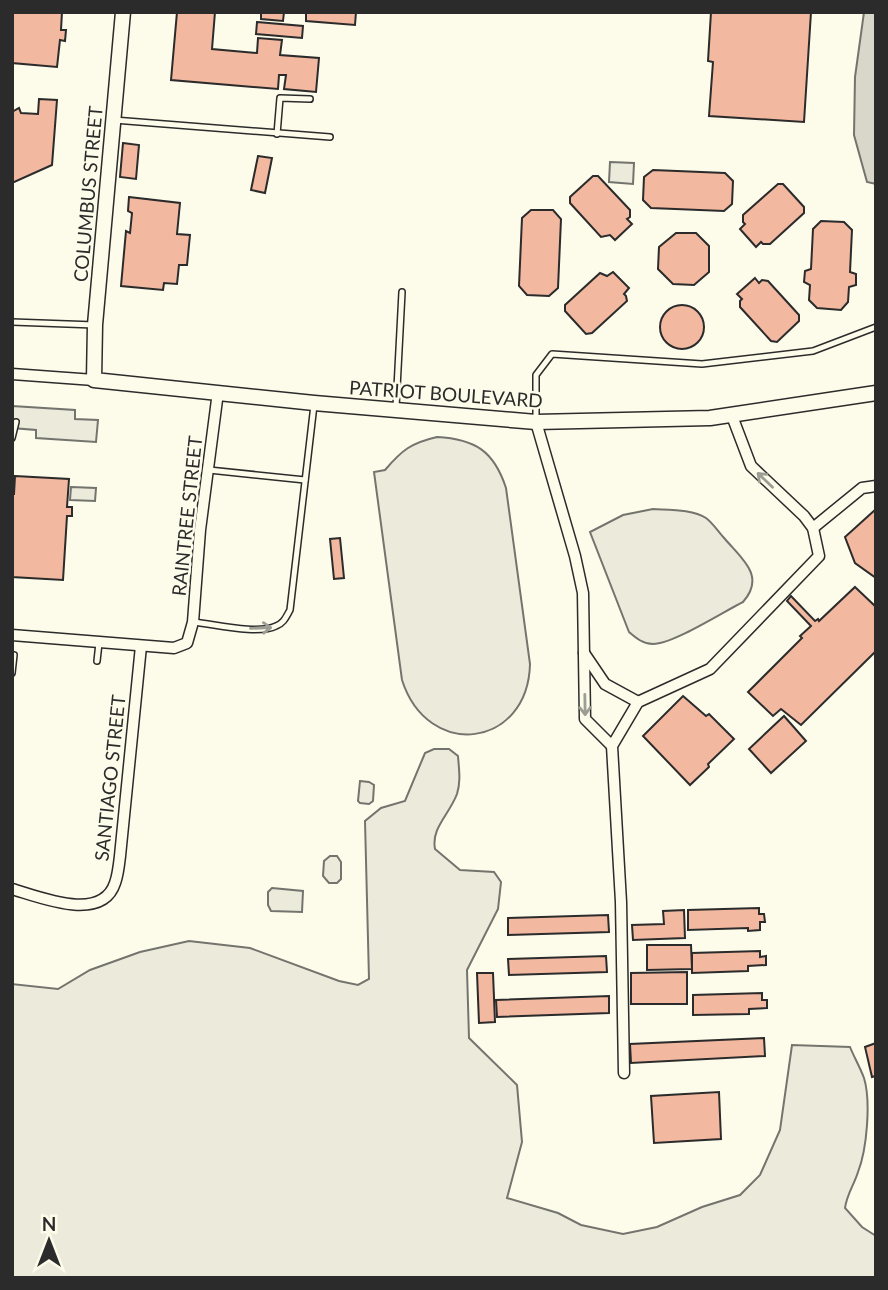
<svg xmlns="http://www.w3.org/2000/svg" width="888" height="1290" font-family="Lato,sans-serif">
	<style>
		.green { fill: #ecebdb; stroke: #74746e; stroke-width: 2 }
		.parking { fill: #eceadb; stroke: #74746e; stroke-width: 2 }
		.water { fill: #d8d7c9; stroke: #74746e; stroke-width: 2 }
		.building { fill: #f2b8a0; stroke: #2b2b2b; stroke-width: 2 }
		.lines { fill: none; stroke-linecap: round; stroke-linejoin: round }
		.lane-casing { stroke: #2b2b2b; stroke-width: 8 }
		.street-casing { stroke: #2b2b2b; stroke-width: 13 }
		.secondary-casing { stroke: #2b2b2b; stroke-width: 17 }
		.lane { stroke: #fdfbea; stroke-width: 5 }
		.street { stroke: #fdfbea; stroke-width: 10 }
		.secondary { stroke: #fdfbea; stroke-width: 14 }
		.oneway { stroke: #9e9d94 }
		.labels { text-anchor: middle; stroke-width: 5; stroke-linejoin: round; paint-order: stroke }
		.street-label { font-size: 19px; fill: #2b2b2b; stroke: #fdfbea }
	</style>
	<rect width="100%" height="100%" fill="#fdfbea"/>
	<g class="green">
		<polygon points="610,162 634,163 633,184 609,182"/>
		<path d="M437 437C475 439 494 451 506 488L530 664C528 748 428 761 402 680L374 472 385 470C402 450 411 443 437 437Z"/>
		<polygon points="71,487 96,488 95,501 70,500"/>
		<path d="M653 509C669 510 693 509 706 518 713 523 719 533 725 539 742 559 766 576 743 602 723 612 673 644 653 644 643 644 636 638 629 632L590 532 623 515Z"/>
		<path d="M434 749H449L458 756C459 770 461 781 457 794 449 815 431 828 435 849L460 870 494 872 501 882 498 909 467 970 469 1038 517 1085 522 1142 507 1198 558 1213 581 1225 623 1234 657 1227 702 1207 740 1195 760 1175 780 1130 792 1045 850 1047C854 1057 860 1067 864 1078 871 1101 867 1149 858 1172 854 1185 847 1194 845 1208L862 1227 876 1236V1278H12V984L58 989 90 970 140 952 189 941 250 948 339 981 358 985 369 979 365 821 381 808 405 801 425 753Z"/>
		<polygon points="360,781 369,782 374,785 373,801 369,804 360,803 358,801"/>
		<polygon points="330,856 337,856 341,862 341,879 337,883 329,883 323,876 324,861"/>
		<polygon points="272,888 303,891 302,912 271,911 268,905 268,892"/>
	</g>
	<polygon class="parking" points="12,406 75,410 75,419 98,420 96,442 36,438 36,430 12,428"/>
	<polygon class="water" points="864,12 876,12 876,184 867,182 854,135 855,77"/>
	<g class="building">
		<polygon points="12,12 62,12 61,30 66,30 65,41 60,40 57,67 12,63"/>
		<polygon points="177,12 215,12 212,49 257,53 258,38 282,40 280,55 319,58 316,92 284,89 286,75 279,75 278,89 171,80"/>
		<polygon points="261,12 284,12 283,21 261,19"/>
		<polygon points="306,12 356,12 355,25 306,21"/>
		<polygon points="711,12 811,12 804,122 709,116 713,62 708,61"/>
		<polygon points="257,22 303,26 302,38 256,34"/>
		<polygon points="39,99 57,100 52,165 12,183 12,112 19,108 21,113 38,114"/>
		<polygon points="123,143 139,145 136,179 120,177"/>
		<polygon points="258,156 272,158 265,193 251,190"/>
		<polygon points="653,170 725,173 733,181 732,204 724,211 651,208 643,200 644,177"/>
		<polygon points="593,176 598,176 630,210 630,217 627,219 632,224 615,240 610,235 601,237 570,203 570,197"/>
		<polygon points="778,184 783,184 804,207 804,213 770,244 763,244 761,242 756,247 740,229 745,224 743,222 743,215"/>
		<polygon points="129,197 180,203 177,234 190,235 187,265 179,265 177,284 164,283 163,290 121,286 126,231 130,233 132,213 128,211"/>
		<polygon points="531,210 553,210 561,219 558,288 549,296 527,295 519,286 522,218"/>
		<polygon points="821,221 844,222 852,230 850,272 856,274 856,285 849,287 848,302 841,310 817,308 809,300 810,285 804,282 805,271 811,269 813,229"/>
		<polygon points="676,233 696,233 709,246 709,272 694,285 673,284 658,269 659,247"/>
		<polygon points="613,272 629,288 624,294 626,296 627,301 592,333 586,334 565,311 565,305 600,273 607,276"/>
		<polygon points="755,278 759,283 762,280 768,281 799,315 799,321 777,342 771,341 740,307 740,301 742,299 737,294"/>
		<circle cx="682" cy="327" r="22"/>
		<polygon points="15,476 69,479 67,507 72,507 72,516 67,516 63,580 12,577 12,494 14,494"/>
		<polygon points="876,509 876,578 855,563 845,537"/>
		<polygon points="340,538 344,578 334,579 330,539"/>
		<polygon points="855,587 876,607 876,651 801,725 781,709 773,716 748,692 802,638 800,636 811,626 787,601 791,596 815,621 818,619 819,621"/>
		<polygon points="683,696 706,716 709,714 734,739 708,764 709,767 690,785 643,736"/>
		<polygon points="784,716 806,741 771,773 749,749"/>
		<polygon points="759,908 759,914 764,914 765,922 760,922 760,930 748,931 748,928 688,930 688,910"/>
		<polygon points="684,910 685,938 633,940 632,925 664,924 663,911"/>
		<polygon points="608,915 609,932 508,935 508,918"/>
		<polygon points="647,945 691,945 692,969 647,970"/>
		<polygon points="760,951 760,957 766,956 766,965 748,966 748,971 692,973 692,953"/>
		<polygon points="606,956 607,972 509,975 508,959"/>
		<polygon points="687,972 687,1004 631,1004 631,973"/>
		<polygon points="477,973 493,973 495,1022 479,1023"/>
		<polygon points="762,993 762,1000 767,1000 767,1008 749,1009 749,1014 693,1015 693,995"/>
		<polygon points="609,996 609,1013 497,1017 496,1000"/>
		<polygon points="764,1038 765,1056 631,1063 630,1044"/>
		<polygon points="876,1043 876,1076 872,1077 865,1047"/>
		<polygon points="719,1092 721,1139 654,1143 651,1096"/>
	</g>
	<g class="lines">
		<g class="lane-casing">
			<g id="lane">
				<polyline points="114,120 330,137"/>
				<polyline points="277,134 280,98 310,99"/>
				<polyline points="12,322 95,325"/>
				<polyline points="396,407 402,292"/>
				<polyline points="536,422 536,375 552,354 702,364 813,351 876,327"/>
				<polyline points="12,438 16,422"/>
				<polyline points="209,470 305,480"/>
				<path d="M193 622C214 624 258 635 276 626 284 623 286 617 290 610L314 405"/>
				<polyline points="97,661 99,643"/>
				<polyline points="12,673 14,655"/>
			</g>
		</g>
		<g class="street-casing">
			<g id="street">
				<polyline points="12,374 94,380"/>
				<polyline points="536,422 575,556 583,593 585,719 612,746"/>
				<polyline points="813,528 862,488 876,486"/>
				<polyline points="12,635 174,648 187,643 193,622 200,530 218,392"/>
				<polyline points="584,653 605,684 638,702"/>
				<path d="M12 889C40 897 102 923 115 883 118 875 119 865 120 856L141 646"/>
				<polyline points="624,1073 621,902 612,746 638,702 710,669 819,556 813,528 804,516 751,466 732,416"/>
			</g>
		</g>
		<g class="secondary-casing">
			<polyline id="secondary" points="123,12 95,325 94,380 314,403 536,422 710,418 876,393"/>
		</g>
		<use href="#lane" class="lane"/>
		<use href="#street" class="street"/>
		<use href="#secondary" class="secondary"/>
	</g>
	<defs><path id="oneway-shaft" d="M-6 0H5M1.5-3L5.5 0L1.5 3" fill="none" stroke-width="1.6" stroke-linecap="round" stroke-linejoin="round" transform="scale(1.75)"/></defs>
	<g class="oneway">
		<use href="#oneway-shaft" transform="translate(765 480) rotate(-136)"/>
		<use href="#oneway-shaft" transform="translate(261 628) rotate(-2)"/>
		<use href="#oneway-shaft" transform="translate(585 705) rotate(89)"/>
	</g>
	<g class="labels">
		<g class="street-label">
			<text transform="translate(88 194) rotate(-85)" y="7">COLUMBUS STREET</text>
			<text transform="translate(446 394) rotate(4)" y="7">PATRIOT BOULEVARD</text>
			<text transform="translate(187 516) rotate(-84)" y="7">RAINTREE STREET</text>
			<text transform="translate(110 778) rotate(-84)" y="7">SANTIAGO STREET</text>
		</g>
	</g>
	<rect width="888" height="1290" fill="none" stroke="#2b2b2b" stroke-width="28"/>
	<g transform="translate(49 1241)" stroke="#fdfbea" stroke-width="5" paint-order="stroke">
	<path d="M0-5L12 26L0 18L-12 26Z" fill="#2b2b2b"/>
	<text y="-10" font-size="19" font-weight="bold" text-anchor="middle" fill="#2b2b2b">N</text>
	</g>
</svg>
